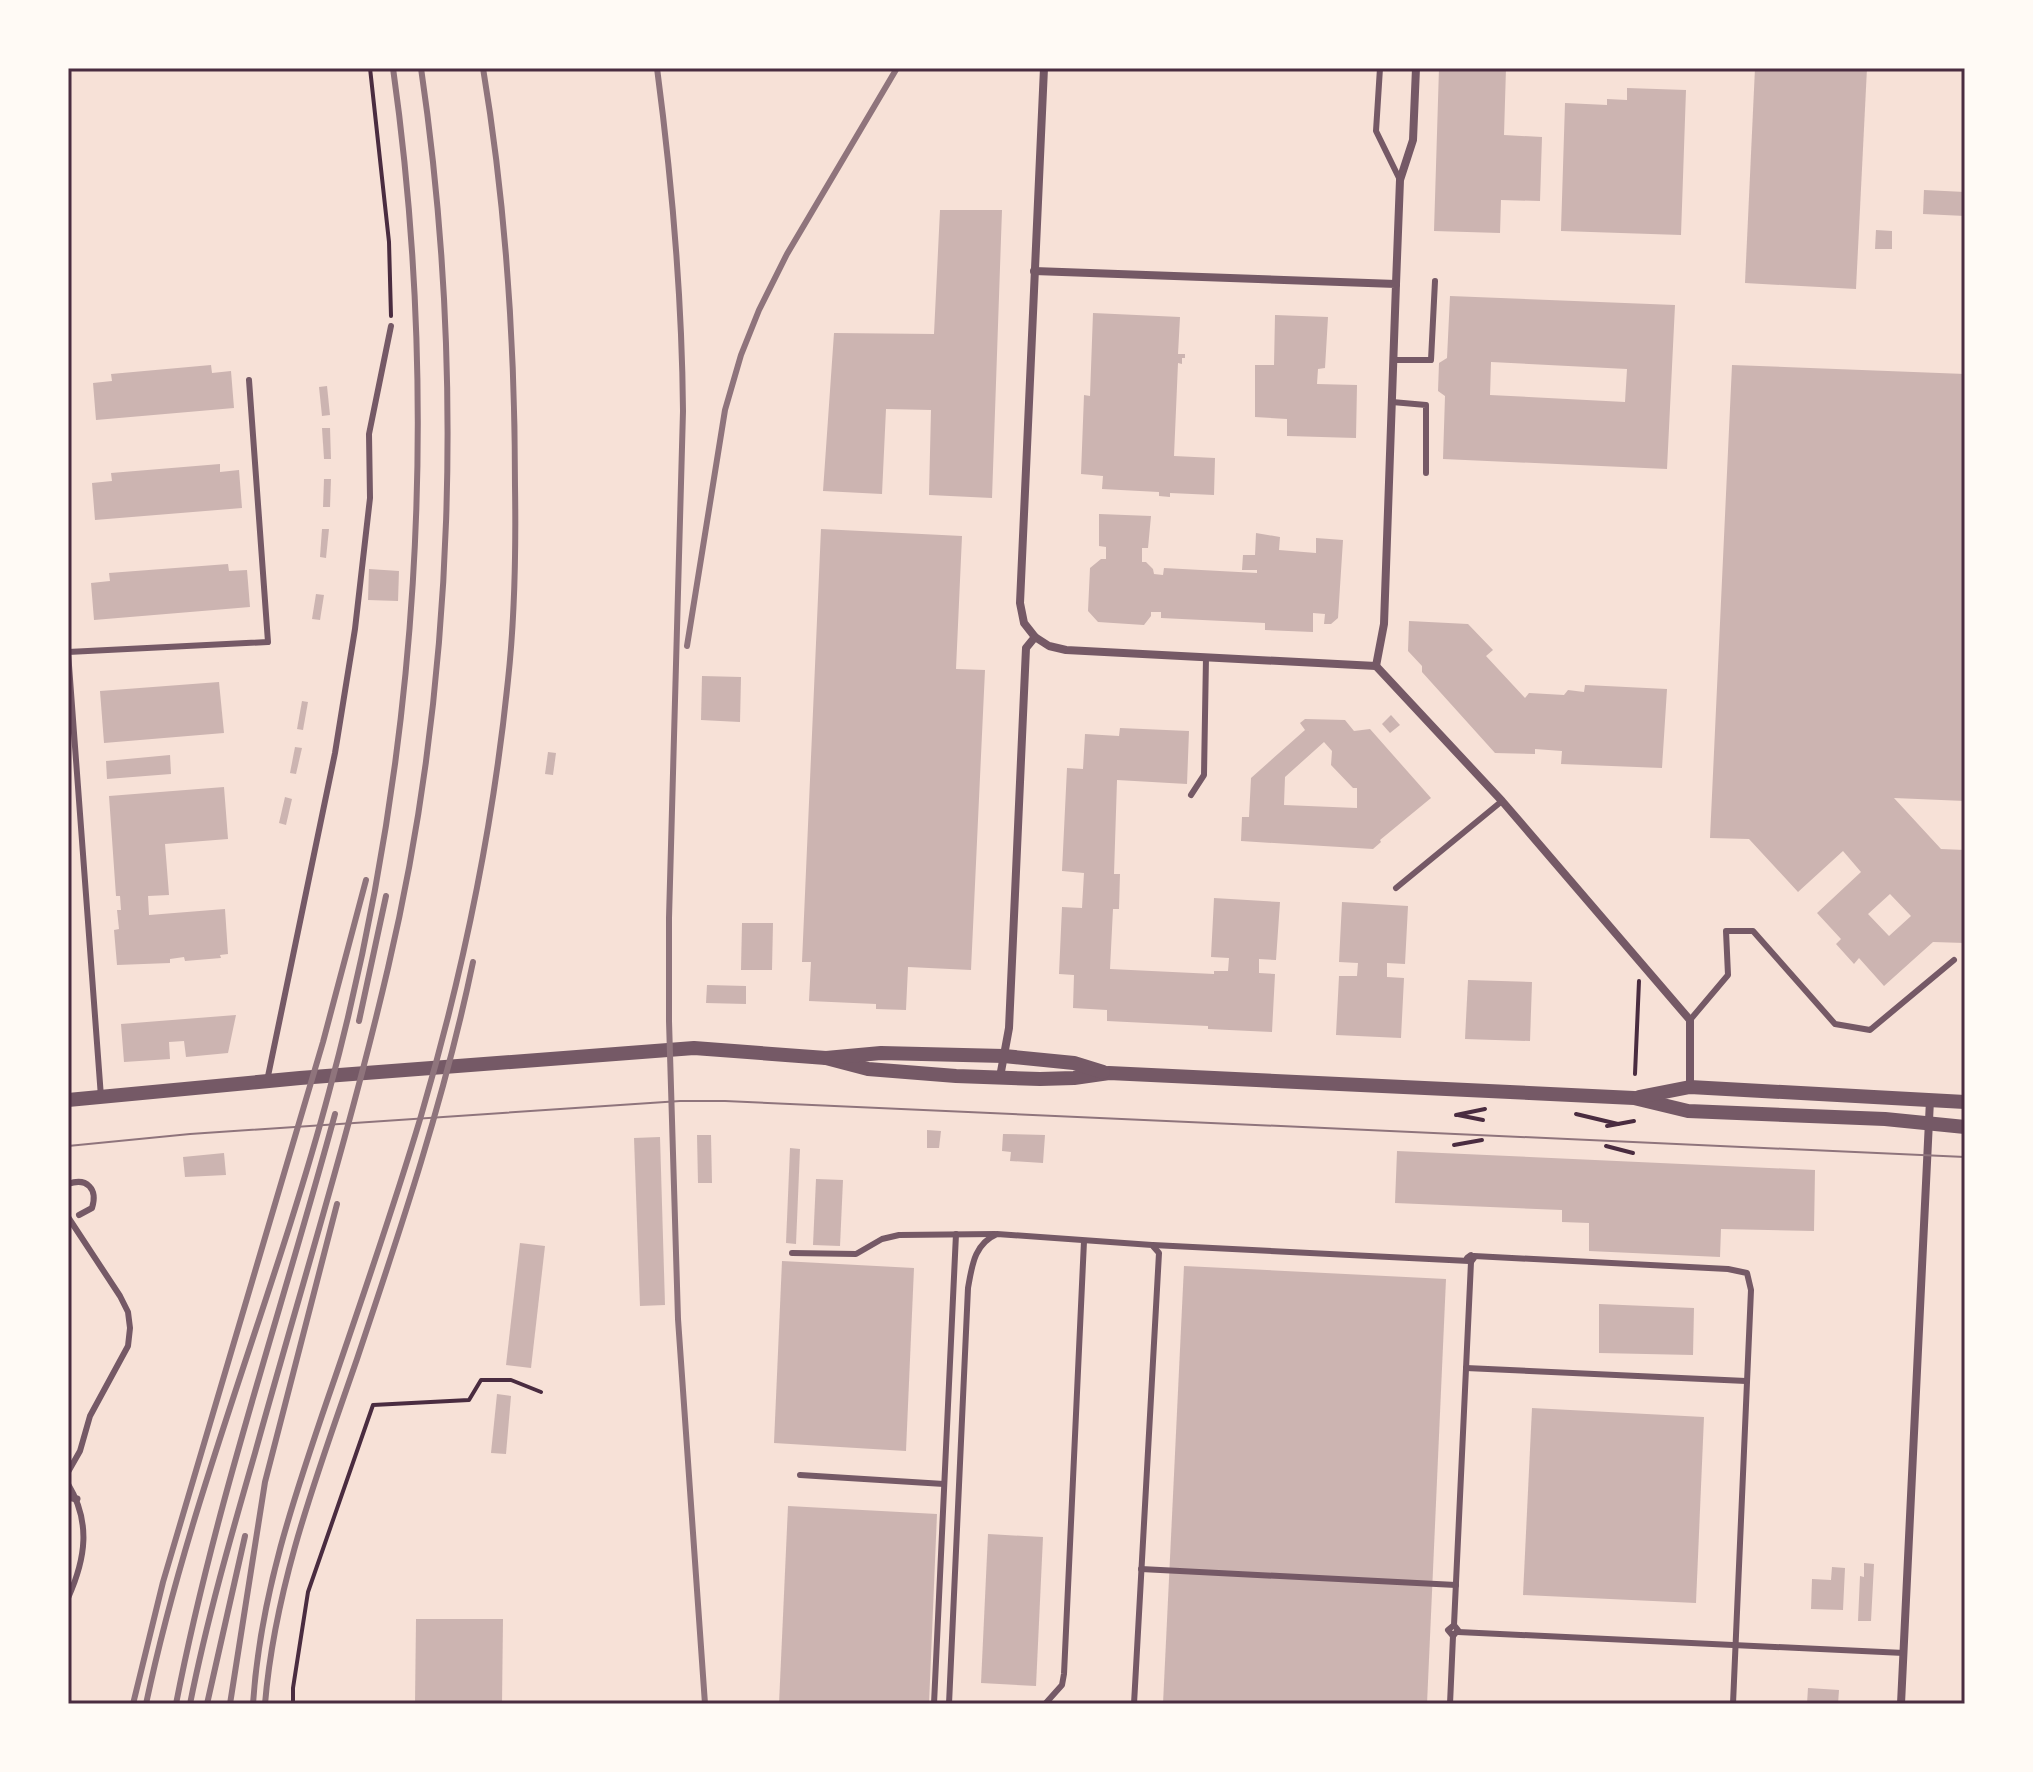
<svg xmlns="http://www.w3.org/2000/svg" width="2033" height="1772" font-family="'PT Sans Narrow',sans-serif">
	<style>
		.building { fill: #ccb4b1; fill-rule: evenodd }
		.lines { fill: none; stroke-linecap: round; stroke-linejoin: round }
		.path { stroke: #4a2c40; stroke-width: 4 }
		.service { stroke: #755966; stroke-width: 6 }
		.pedestrian { stroke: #755966; stroke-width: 7 }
		.minor { stroke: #755966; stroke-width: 8 }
		.tertiary { stroke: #755966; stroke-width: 14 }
		.tram { stroke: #8f747c; stroke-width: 2 }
		.rail { stroke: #8f747c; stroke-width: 6 }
		.neatline { fill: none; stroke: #4a2c40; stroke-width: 3 }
	</style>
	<rect width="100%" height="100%" fill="#f7e1d7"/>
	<g class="building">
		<polygon points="1439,68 1506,68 1504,135 1542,137 1540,201 1501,200 1500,233 1434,231"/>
		<polygon points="1755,68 1867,68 1856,289 1745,283"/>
		<polygon points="1627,88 1686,90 1681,235 1561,231 1565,103 1607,105 1607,99 1627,100"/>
		<polygon points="1924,190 1965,192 1965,216 1923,214"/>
		<polygon points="940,210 1002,210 992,498 929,495 931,410 886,409 882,494 823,491 834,333 934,334"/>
		<polygon points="1876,230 1892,231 1892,249 1875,249"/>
		<path d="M1450 296 1675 305 1667 469 1443 459 1445 396 1438 391 1439 363 1447 358ZM1491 362 1627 369 1625 402 1490 395Z"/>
		<polygon points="1093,313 1180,317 1178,354 1185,354 1185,358 1182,358 1182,364 1178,363 1174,456 1215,458 1214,495 1170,493 1170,497 1159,496 1159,492 1102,489 1103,476 1081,474 1084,395 1090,396"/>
		<polygon points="1275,315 1328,317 1325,368 1318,369 1317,384 1357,385 1356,438 1287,436 1287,419 1255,417 1255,365 1274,365"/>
		<polygon points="211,365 212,373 231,371 234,408 96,420 93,383 112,381 111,374"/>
		<path d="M1732 365 1965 374V801L1894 798 1941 849 1965 850V943L1933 942 1884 986 1859 958 1854 964 1836 944 1841 939 1817 913 1861 872 1843 851 1798 892 1749 839 1710 838ZM1890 894 1911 916 1889 936 1868 914Z"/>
		<polygon points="327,386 330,415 322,416 319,387"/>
		<polygon points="322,428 330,428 331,459 324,459"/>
		<polygon points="220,464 220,472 239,470 242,508 95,520 92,483 112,481 111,473"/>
		<polygon points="324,479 331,479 330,507 323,507"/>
		<polygon points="1099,514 1151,516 1148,548 1142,548 1142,562 1146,562 1153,569 1154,574 1163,575 1164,568 1257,573 1257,570 1242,570 1243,555 1255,555 1256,533 1280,537 1279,550 1316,553 1316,538 1343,540 1338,618 1331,624 1324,624 1325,614 1313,613 1313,632 1265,630 1265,623 1161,618 1161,612 1151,612 1151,616 1144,625 1098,622 1088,611 1090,568 1101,559 1106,559 1106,547 1099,546"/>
		<polygon points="322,529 329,529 326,558 320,557"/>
		<polygon points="821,529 962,536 956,669 985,670 971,970 908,967 906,1010 876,1009 876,1004 809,1001 811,962 802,962"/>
		<polygon points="228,564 229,571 247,570 250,607 94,620 91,583 110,581 109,573"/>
		<polygon points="369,569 399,571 398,601 368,600"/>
		<polygon points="316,594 324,595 320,620 312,619"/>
		<polygon points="1409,621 1468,624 1493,650 1486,656 1525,698 1529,693 1564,695 1568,690 1584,692 1585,685 1667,689 1662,768 1561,764 1562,751 1535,749 1535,754 1495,753 1422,672 1422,666 1408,651"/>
		<polygon points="702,676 741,677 740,722 701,720"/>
		<polygon points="219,682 224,733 104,743 100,691"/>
		<polygon points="302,701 308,702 303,730 297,729"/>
		<polygon points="1391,715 1400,725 1390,733 1382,724"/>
		<path d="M1305 719 1345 720 1354 731 1370 729 1431 798 1380 840 1381 842 1373 849 1241 841 1242 817H1249L1251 778 1305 730 1300 723ZM1324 742 1332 751 1331 765 1353 788H1357V808L1284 805 1285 777Z"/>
		<polygon points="1120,728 1189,731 1187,784 1117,780 1114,874 1120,874 1119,909 1113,909 1110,969 1214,974 1214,971 1228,971 1229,958 1211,957 1214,898 1280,902 1276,960 1259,959 1259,973 1275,974 1272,1032 1208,1029 1208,1026 1107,1021 1107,1010 1073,1008 1074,975 1059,974 1062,907 1082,908 1084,873 1062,871 1067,768 1083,769 1085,734 1119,736"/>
		<polygon points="295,747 302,748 296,774 290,773"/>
		<polygon points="548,752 556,753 553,775 545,774"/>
		<polygon points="170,755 171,774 107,779 106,761"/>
		<polygon points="224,787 228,839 165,844 169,895 148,896 149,915 225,909 228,954 220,955 221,958 185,961 184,957 170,959 170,963 117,965 114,930 119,929 117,910 121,910 120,896 116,896 109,796"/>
		<polygon points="285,797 292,799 286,825 279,823"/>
		<polygon points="1342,902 1408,906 1405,964 1387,963 1387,977 1404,978 1401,1038 1336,1035 1339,976 1357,976 1358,963 1339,962"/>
		<polygon points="742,923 773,923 772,970 741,970"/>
		<polygon points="1468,980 1532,982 1530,1041 1465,1039"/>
		<polygon points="707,985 746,986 746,1004 706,1003"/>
		<polygon points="236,1015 228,1053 186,1057 184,1041 169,1042 170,1059 124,1062 121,1024"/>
		<polygon points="927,1130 941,1131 939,1148 927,1148"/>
		<polygon points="1003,1134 1045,1135 1043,1163 1010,1161 1011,1152 1002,1151"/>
		<polygon points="697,1135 711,1135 712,1183 698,1183"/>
		<polygon points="660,1137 665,1305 640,1306 634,1138"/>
		<polygon points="790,1148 800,1149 796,1244 786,1243"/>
		<polygon points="1397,1151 1815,1170 1814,1231 1721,1229 1720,1257 1589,1251 1589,1223 1562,1222 1562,1210 1395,1203"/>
		<polygon points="224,1153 226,1175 185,1177 183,1157"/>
		<polygon points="816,1179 843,1180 840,1246 813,1245"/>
		<polygon points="520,1243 545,1246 531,1368 506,1365"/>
		<polygon points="782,1261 914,1268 906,1451 774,1443"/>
		<polygon points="1184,1266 1446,1279 1427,1704 1163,1704"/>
		<polygon points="1599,1304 1694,1308 1693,1355 1599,1353"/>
		<polygon points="497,1394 511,1396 506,1454 491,1453"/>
		<polygon points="1532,1408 1704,1417 1696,1603 1523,1595"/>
		<polygon points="788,1506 937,1514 929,1704 779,1704"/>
		<polygon points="988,1534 1043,1537 1036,1686 981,1683"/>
		<polygon points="1864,1563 1874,1564 1871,1621 1858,1621 1860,1576 1864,1577"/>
		<polygon points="1832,1567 1845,1568 1843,1610 1811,1609 1812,1579 1831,1580"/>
		<polygon points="416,1619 503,1619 502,1704 415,1704"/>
		<polygon points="1808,1688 1839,1690 1838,1704 1807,1704"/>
	</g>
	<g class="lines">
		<g class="path">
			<polyline points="370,68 389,242 391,316"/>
			<polyline points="1635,1074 1639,981"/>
			<polyline points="1576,1114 1618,1124"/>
			<polyline points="1456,1115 1485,1109"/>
			<polyline points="1458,1115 1483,1120"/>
			<polyline points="1607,1126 1634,1121"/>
			<polyline points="1454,1145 1482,1140"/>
			<polyline points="1606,1146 1633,1153"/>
			<polyline points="293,1704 293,1688 308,1592 373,1405 469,1400 481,1380 511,1380 541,1392"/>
		</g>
		<g class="service">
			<polyline points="1380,68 1376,131 1400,180"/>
			<polyline points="1393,360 1431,360 1435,281"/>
			<polyline points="1392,402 1426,405 1426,473"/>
			<polyline points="1191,795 1204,775 1206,657"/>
			<polyline points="1396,888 1502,801"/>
			<polyline points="1690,1020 1728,975 1726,931 1753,931 1835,1024 1870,1030 1954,960"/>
			<polyline points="267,1081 335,753 355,629 370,498 369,434 391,326"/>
			<polyline points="101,1097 68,652 268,642 249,380"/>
			<path d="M68 1184C87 1177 98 1189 92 1208L79 1215"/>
			<polyline points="68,1217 120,1296 128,1312 130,1328 128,1346 90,1416 80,1451 68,1472"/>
			<polyline points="1153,1245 1469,1261"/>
			<polyline points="792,1253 856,1254 882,1239 899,1235 995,1234"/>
			<polygon points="1471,1255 1474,1258 1471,1262 1467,1258"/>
			<polyline points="1474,1256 1728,1269 1747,1273 1751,1290 1733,1704"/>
			<polyline points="1466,1368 1746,1381"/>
			<polyline points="800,1475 944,1484"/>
			<path d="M68 1484C91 1522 86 1558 68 1598"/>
			<polyline points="1141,1569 1456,1585"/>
			<polyline points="1454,1625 1448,1630 1453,1636 1458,1630 1454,1625 1471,1262"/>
			<polyline points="1458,1632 1904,1653"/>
			<polyline points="934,1704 956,1234"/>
			<path d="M949 1704 968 1288C972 1266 974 1244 997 1234L1152 1245 1159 1253 1134 1704"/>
			<polyline points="1045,1704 1062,1685 1064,1674 1084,1241"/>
			<polyline points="1450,1704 1453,1636"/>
		</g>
		<polyline class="pedestrian" points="68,1497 77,1499"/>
		<g class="minor">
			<polyline points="1034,271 1396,284 1384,624 1376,666"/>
			<polyline points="1396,284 1400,180 1413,140 1416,68"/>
			<polyline points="1035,637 1049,646 1066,650 1376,666 1502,801 1690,1020 1690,1087"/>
			<polyline points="1000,1077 1009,1028 1026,648 1035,637 1024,623 1020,603 1044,68"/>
			<polyline points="1901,1704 1930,1100"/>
		</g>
		<g class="tertiary">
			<polyline points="826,1058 868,1069 956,1076 1040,1079 1074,1078 1109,1073 1634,1098 1688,1111 1885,1119 1965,1127"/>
			<polyline points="1639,1097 1690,1087 1965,1102"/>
			<polyline points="68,1100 300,1078 694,1048 826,1058 881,1053 1004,1056 1074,1063 1103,1072"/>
		</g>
		<polyline class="tram" points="68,1146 190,1134 680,1101 725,1101 1965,1157"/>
		<g class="rail">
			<path d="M657 68C672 182 682 295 683 411L669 918V1021L678 1319 705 1704"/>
			<polyline points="687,646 725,410 741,355 759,310 787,254 897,68"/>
			<polyline points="359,1021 386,896"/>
			<polyline points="133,1704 163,1582 323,1042 366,880"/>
			<path d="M146 1704C190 1496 274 1298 329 1092 419 759 441 410 393 68"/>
			<path d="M176 1704C215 1504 282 1310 335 1114"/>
			<path d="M190 1704C207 1619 231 1536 255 1453 300 1291 350 1131 388 968 456 679 464 361 421 68"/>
			<polyline points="207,1704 245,1536"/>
			<polyline points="230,1704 265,1482 337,1204"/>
			<path d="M253 1704C260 1596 294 1497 329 1395 361 1302 393 1210 421 1116 463 973 493 827 508 680 515 616 516 550 515 486 515 347 506 206 483 68"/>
			<path d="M265 1704C275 1584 318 1472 357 1359 401 1228 445 1097 473 962"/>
		</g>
	</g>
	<rect width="2033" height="1772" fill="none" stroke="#fffaf5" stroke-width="140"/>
	<rect x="70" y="70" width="1893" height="1632" class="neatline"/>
</svg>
